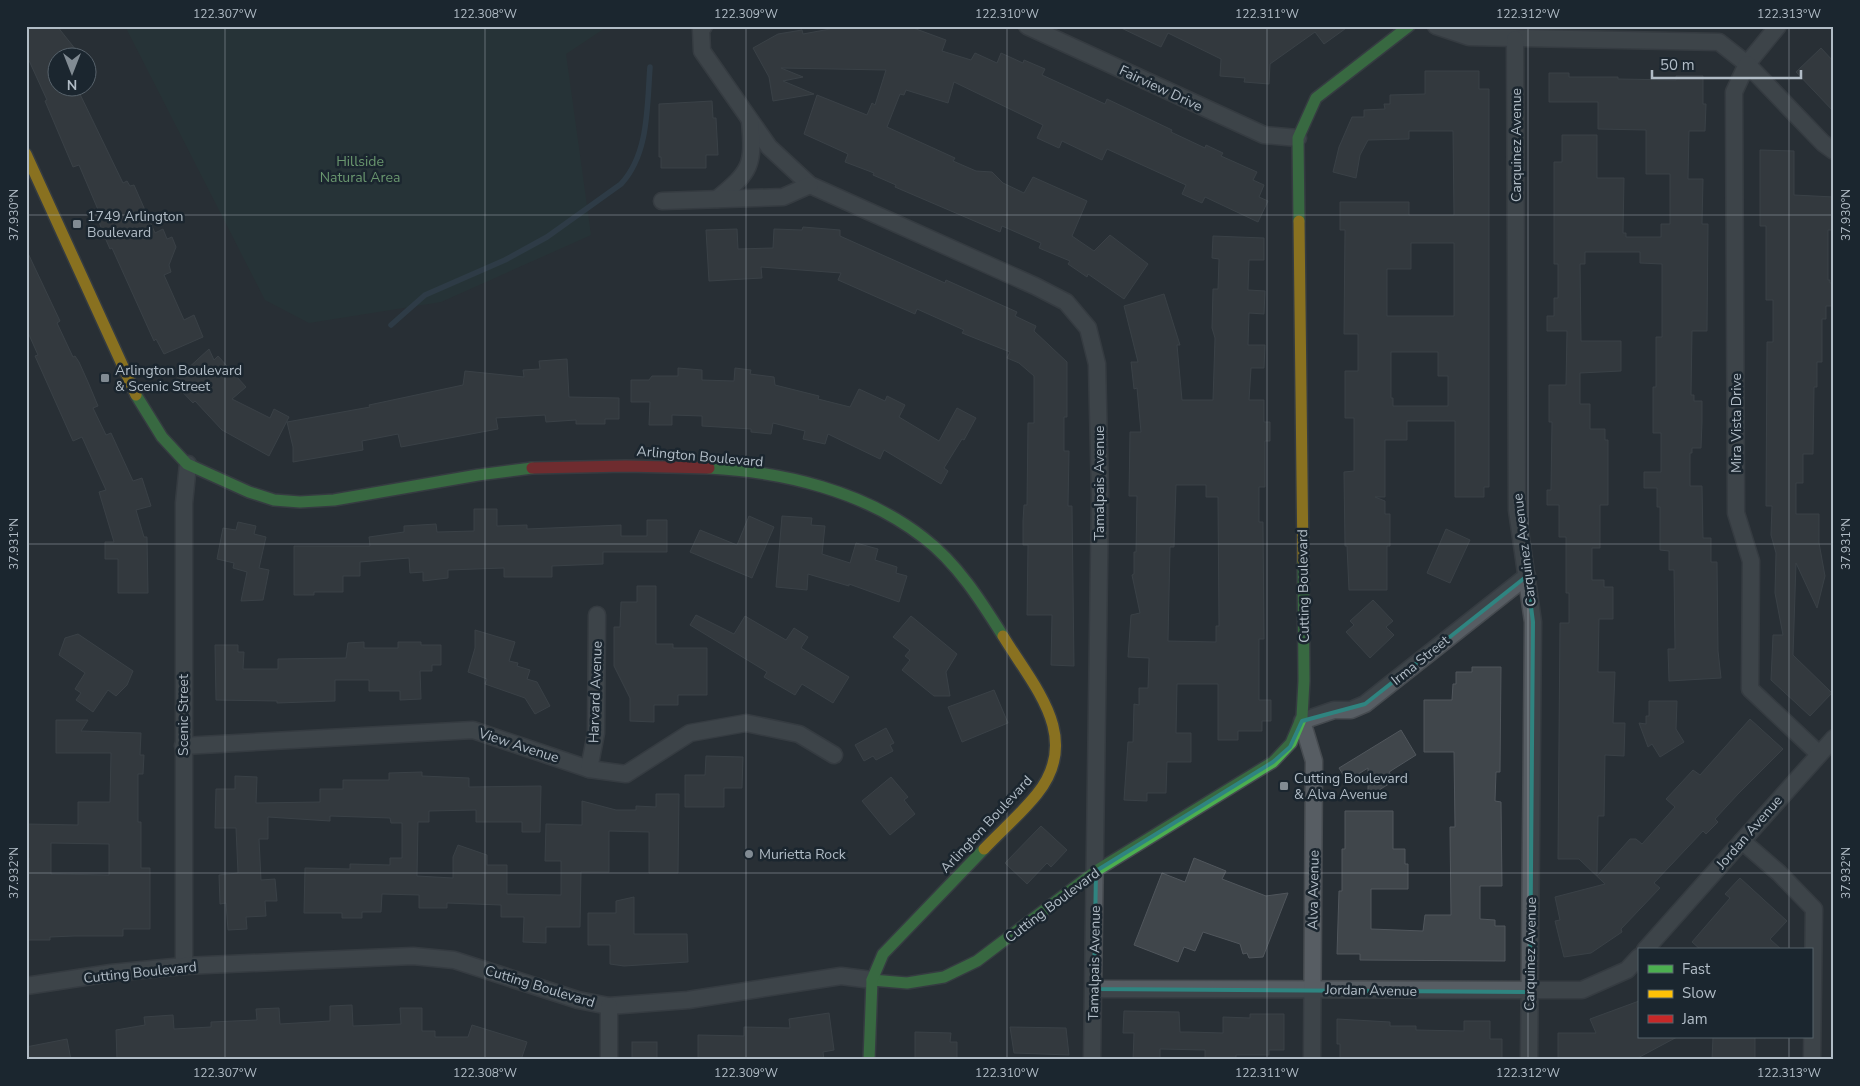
<svg xmlns="http://www.w3.org/2000/svg" width="1860" height="1086" font-family="'Nunito Sans',sans-serif">
	<style>
		.green { fill: #25393a }
		.lines { fill: none; stroke-linecap: round; stroke-linejoin: round }
		.stream { stroke: #354b5c; stroke-width: 5.5 }
		.building { fill: #40464b; stroke: #50565c; fill-rule: evenodd }
		.street-casing { stroke: #464b50; stroke-width: 19 }
		.fast-casing { stroke: #464b50; stroke-width: 14 }
		.slow-casing { stroke: #464b50; stroke-width: 14 }
		.jam-casing { stroke: #464b50; stroke-width: 14 }
		.street { stroke: #575d63; stroke-width: 16 }
		.fast { stroke: #4caf50; stroke-width: 11 }
		.slow { stroke: #ffc107; stroke-width: 11 }
		.jam { stroke: #c62828; stroke-width: 11 }
		.marked { fill: none; stroke: #2f8480; stroke-width: 4; stroke-linejoin: round }
		.ticks { fill: none; stroke: #b1bcc6; stroke-width: 1; stroke-opacity: 0.45 }
		.poi-dot { fill: #818b93; stroke: #1b262f; stroke-width: 2 }
		.labels { text-anchor: middle; stroke-width: 5; stroke-linejoin: round; paint-order: stroke }
		.street-label { font-size: 14px; fill: #b1bcc6; stroke: #1b262f }
		.park-label { font-size: 14px; fill: #69966e; stroke: #1b262f }
		.poi-label { font-size: 14px; fill: #b1bcc6; stroke: #1b262f; text-anchor: start }
		.neatline { fill: none; stroke: #b1bcc6; stroke-width: 2 }
		.ticks-label { font-size: 12px; text-anchor: middle; fill: #b1bcc6 }
	</style>
	<rect width="100%" height="100%" fill="#282f35"/>
	<polygon class="green" points="125,26 608,26 566,54 591,235 441,302 309,323 265,300"/>
	<g class="lines">
		<path class="stream" d="M391 325 425 295 505 260 547 237 621 184C649 154 647 106 650 67"/>
	</g>
	<g class="building">
		<polygon points="26,26 57,26 76,50 67,58 58,58 58,88 77,88 123,183 127,181 130,186 134,185 155,233 163,229 167,239 172,237 176,247 169,265 171,272 164,275 184,320 194,315 203,337 164,354 156,339 154,341 112,248 110,249 103,233 96,213 99,212 79,165 73,167 45,101 47,100 26,54"/>
		<polygon points="830,26 908,26 946,40 942,51 971,60 975,53 997,63 1001,53 1023,63 1024,60 1045,69 1042,75 1105,104 1107,99 1126,108 1172,130 1171,132 1205,148 1206,145 1223,153 1221,156 1257,172 1253,180 1264,185 1259,197 1268,201 1258,222 1205,197 1202,203 1182,194 1186,185 1107,149 1102,160 1062,141 1059,148 1037,138 1043,125 954,82 948,103 906,90 904,95 900,94 887,127 955,158 953,161 976,171 992,172 1003,183 1024,193 1033,177 1087,201 1072,236 1094,251 1110,235 1148,264 1124,299 1088,274 1087,277 1068,264 1070,261 1039,248 1041,243 1002,226 1000,232 895,187 896,185 873,175 874,173 845,162 848,154 804,134 817,95 867,115 872,103 875,105 886,70 781,68 803,77 783,81 814,94 773,101 769,77 753,48 778,34 802,30 803,34 830,29"/>
		<polygon points="1117,26 1349,26 1324,44 1315,32 1270,64 1269,84 1244,82 1245,78 1220,76 1221,59 1168,33 1161,47"/>
		<polygon points="1821,48 1834,62 1834,112 1796,72"/>
		<path d="M1425 71H1479V89H1489V487H1484V497H1455V421H1407V440H1385V497H1375L1385 501V514H1390V546H1387V590H1349L1347 546H1345L1344 472 1354 471V418H1345V371H1358V334H1344L1345 230H1340V202H1409V215H1454L1453 131H1409V139L1368 140 1360 155 1356 178 1333 172 1339 147 1352 117H1364V110L1385 109 1384 104H1390V95L1425 94ZM1411 243H1454V316H1387V269H1411ZM1391 352H1438V376H1448V406H1393V398H1391Z"/>
		<polygon points="1549,73 1569,73 1569,77 1618,77 1618,79 1676,80 1676,76 1703,76 1703,104 1706,104 1705,131 1689,131 1688,179 1703,179 1702,224 1708,224 1707,331 1692,331 1691,395 1694,395 1694,401 1702,401 1702,422 1701,448 1692,448 1692,453 1690,453 1690,486 1702,486 1703,538 1711,538 1711,562 1717,562 1718,651 1721,678 1669,681 1668,649 1675,649 1674,570 1669,570 1669,551 1660,550 1660,507 1657,507 1657,488 1644,488 1644,472 1661,472 1661,433 1653,433 1653,387 1656,387 1656,337 1662,337 1662,264 1640,263 1640,252 1585,252 1585,264 1580,264 1581,341 1621,341 1621,371 1580,373 1580,404 1590,404 1590,429 1605,429 1605,440 1608,440 1608,505 1600,505 1600,548 1592,548 1592,580 1604,580 1604,587 1613,587 1613,619 1599,619 1598,672 1615,672 1613,723 1625,723 1624,756 1605,755 1604,816 1598,816 1597,876 1630,839 1636,839 1642,844 1675,807 1666,799 1693,770 1700,775 1750,719 1783,749 1738,794 1715,819 1718,822 1706,834 1703,831 1654,883 1660,888 1621,929 1622,932 1591,953 1564,957 1555,921 1560,920 1555,897 1605,884 1579,859 1558,859 1560,623 1569,623 1569,593 1566,593 1566,537 1559,537 1559,505 1547,505 1547,490 1551,490 1552,422 1549,422 1549,385 1566,385 1567,331 1547,331 1547,316 1554,316 1554,298 1558,298 1558,264 1554,264 1554,162 1562,162 1562,135 1597,135 1597,178 1624,178 1623,233 1626,233 1626,237 1661,237 1661,224 1670,224 1670,174 1646,174 1646,130 1598,129 1598,102 1549,102"/>
		<polygon points="712,101 713,118 716,118 718,155 706,155 706,168 661,168 661,157 659,157 659,104"/>
		<polygon points="1760,150 1794,151 1794,195 1834,197 1834,230 1828,230 1828,280 1830,280 1830,283 1834,283 1834,306 1826,306 1826,319 1822,319 1822,362 1817,362 1817,387 1814,387 1813,454 1803,454 1803,483 1796,483 1796,514 1819,514 1819,543 1825,576 1817,608 1796,563 1793,655 1832,693 1810,716 1771,680 1773,635 1783,635 1775,593 1776,553 1771,535 1772,506 1766,506 1767,342 1773,342 1773,300 1766,300 1766,226 1760,226"/>
		<polygon points="803,227 840,230 840,236 945,283 946,280 1017,312 1015,316 1036,326 1034,331 1067,362 1067,417 1064,417 1064,451 1069,451 1068,506 1072,506 1074,666 1051,665 1052,615 1027,615 1028,545 1023,545 1023,521 1024,505 1027,505 1028,423 1034,423 1034,376 1019,363 1007,358 1010,352 962,333 964,330 917,309 915,314 845,283 838,280 841,273 761,267 762,278 709,281 706,230 737,229 738,249 773,248 774,229 802,230"/>
		<path d="M1213 236 1264 238V260H1249L1248 290 1265 291 1264 314 1249 313 1248 345H1265L1264 368H1251L1249 400H1264V422H1270V441H1265V487H1259V522H1263L1264 639H1259V700H1271V721H1262V731H1238V740H1218V684H1177L1176 733H1191V762H1167L1166 793H1147V801L1124 800 1128 742H1133L1134 704 1139 705V688H1148L1149 658 1128 657 1131 615 1140 613 1132 575 1134 574V552H1136L1137 496H1129L1130 432H1141L1137 388 1134 389 1131 362H1138L1124 306 1164 294 1180 345H1177L1182 400H1213L1215 338 1212 328 1213 289H1218L1219 259 1212 258ZM1176 485H1206V497H1218L1219 626H1216V642L1168 641 1170 547H1174Z"/>
		<polygon points="26,249 60,321 57,323 73,357 75,356 79,362 88,382 98,406 93,408 106,435 111,433 133,481 142,478 151,506 136,510 144,537 147,537 148,593 118,593 118,559 105,559 105,542 114,542 99,492 106,490 82,437 73,441 35,356 38,355 26,328"/>
		<polygon points="209,349 214,360 218,356 246,387 232,399 270,418 274,409 289,417 269,456 222,430 195,401 193,403 173,382"/>
		<polygon points="567,359 569,397 619,398 619,419 605,419 605,424 576,424 576,420 546,422 545,415 496,418 498,429 401,447 398,434 362,441 363,450 293,462 293,447 287,422 370,407 369,405 463,385 465,371 524,377 523,370 540,369 539,361"/>
		<polygon points="678,368 702,370 702,380 734,381 735,368 751,370 750,374 774,377 775,385 819,396 818,399 850,407 859,389 885,401 887,396 905,405 899,417 939,441 957,408 976,418 964,440 962,439 944,468 948,471 941,484 884,450 880,459 828,434 825,444 803,439 805,431 773,423 771,434 751,432 751,429 702,426 702,416 672,415 672,425 649,425 650,402 631,402 631,380 649,380 652,376 678,376"/>
		<polygon points="474,509 497,509 497,526 527,525 527,529 621,525 621,536 647,536 647,520 667,520 667,552 603,552 603,564 552,566 552,577 504,577 504,568 448,570 448,578 423,581 423,572 410,573 409,558 360,562 360,576 343,576 343,592 314,592 314,595 294,595 294,546 370,546 369,537 404,532 404,526 436,524 437,532 474,531"/>
		<polygon points="749,516 774,527 752,578 690,552 700,530 737,545"/>
		<polygon points="782,516 812,518 811,525 825,526 822,554 850,563 856,543 878,549 875,560 897,567 896,573 907,576 899,602 849,584 849,586 808,574 807,590 776,587"/>
		<polygon points="238,522 256,526 254,534 266,537 259,568 269,570 263,600 241,601 247,572 233,568 234,563 217,559 223,528 236,530"/>
		<polygon points="1446,529 1470,540 1450,583 1427,573"/>
		<polygon points="637,586 656,586 656,644 673,644 673,648 707,648 707,695 678,695 678,705 654,705 654,722 630,721 630,698 614,666 614,627 620,627 621,602 637,602"/>
		<polygon points="1373,600 1393,621 1386,627 1394,635 1370,658 1346,632 1354,625 1350,621"/>
		<polygon points="696,615 734,634 745,616 786,640 794,628 808,637 801,648 849,677 833,703 802,684 795,695 764,677 767,672 690,625"/>
		<polygon points="911,616 957,654 946,672 950,696 934,696 902,670 910,660 905,656 910,650 893,637"/>
		<polygon points="475,630 515,642 509,661 518,663 517,666 530,670 527,679 537,682 550,706 535,714 525,698 485,684 487,679 468,672 475,648"/>
		<polygon points="78,634 133,671 127,685 116,696 108,690 93,712 76,700 81,693 75,689 85,673 59,655 65,638"/>
		<polygon points="364,642 364,648 398,648 398,642 421,642 421,645 441,645 441,665 432,665 432,671 420,671 421,699 400,700 400,691 369,691 369,680 335,680 335,701 277,703 277,701 216,700 215,645 238,645 238,652 244,652 243,669 278,669 278,659 346,658 348,643"/>
		<polygon points="1472,667 1501,667 1500,772 1496,772 1495,801 1501,802 1502,886 1480,886 1480,919 1495,920 1495,926 1505,926 1505,961 1360,960 1360,954 1337,954 1339,891 1342,891 1342,849 1345,849 1345,811 1393,811 1393,849 1405,849 1405,864 1408,864 1408,889 1371,889 1371,929 1423,931 1425,915 1451,915 1450,827 1455,827 1454,752 1424,752 1424,700 1452,700 1453,684 1456,684 1456,672 1472,672"/>
		<polygon points="994,690 1008,723 962,742 948,707"/>
		<polygon points="1649,701 1677,701 1676,729 1684,742 1660,757 1652,744 1648,747 1639,723 1646,724 1646,716 1649,716"/>
		<path d="M56 720H88L81 731 141 733 140 755H144L143 774H138V822H141V868H150V929H123V936H74L50 937V940H26V890H29V858L26 857V824L78 825V802H110L111 753H56ZM51 843 109 844V875L51 874Z"/>
		<polygon points="886,728 894,743 890,745 893,751 876,760 873,756 864,761 855,745"/>
		<polygon points="1401,730 1416,755 1389,772 1395,780 1368,797 1368,768 1347,781 1339,768"/>
		<polygon points="706,756 743,757 742,788 724,788 724,807 685,807 685,775 705,775"/>
		<polygon points="422,772 422,776 469,778 469,787 541,786 540,832 522,832 522,822 476,822 476,810 429,811 429,822 418,822 417,876 453,878 453,857 458,845 487,855 487,865 507,865 507,894 561,895 561,861 545,861 546,824 582,825 582,801 616,810 636,810 636,806 656,807 656,794 679,794 678,873 649,873 649,832 609,831 609,872 581,872 580,927 546,927 546,943 523,942 524,917 501,917 501,905 447,903 447,908 419,908 419,895 382,894 381,912 362,912 362,918 342,918 342,913 304,913 305,868 350,869 350,864 390,865 390,858 402,858 402,823 391,823 390,818 330,816 330,821 268,817 268,839 259,839 261,880 275,879 277,901 265,901 266,916 246,917 247,929 228,930 226,903 220,904 219,875 238,873 236,828 215,828 216,789 235,789 235,776 257,777 256,803 320,802 320,789 343,789 343,780 389,780 389,773"/>
		<polygon points="891,777 908,797 904,800 915,814 890,835 862,801"/>
		<polygon points="1041,826 1067,850 1051,867 1047,863 1027,884 1005,863"/>
		<polygon points="1194,858 1226,871 1222,879 1266,896 1288,893 1263,957 1249,958 1247,953 1243,954 1240,944 1203,932 1195,951 1184,947 1178,962 1134,945 1162,873 1185,882"/>
		<polygon points="1740,878 1787,921 1770,939 1782,950 1701,950 1692,942 1730,898 1725,894"/>
		<polygon points="634,897 634,934 687,934 688,962 624,966 610,964 610,945 588,945 588,913 616,913 616,901"/>
		<polygon points="1639,1001 1639,1037 1677,1037 1634,1060 1558,1060 1558,1033 1596,1033 1590,1019"/>
		<polygon points="352,1005 353,1026 401,1024 400,1008 422,1008 422,1031 435,1031 435,1037 468,1037 472,1025 527,1042 521,1060 117,1060 116,1030 145,1025 144,1017 173,1015 174,1029 211,1027 211,1022 257,1020 256,1009 279,1008 280,1024 330,1021 330,1006"/>
		<polygon points="1124,1011 1179,1012 1180,1032 1189,1032 1223,1033 1223,1017 1250,1018 1250,1014 1284,1014 1284,1050 1269,1050 1269,1055 1236,1055 1236,1060 1205,1060 1205,1050 1160,1049 1160,1060 1133,1060 1134,1033 1123,1033"/>
		<polygon points="829,1013 834,1050 823,1052 824,1060 698,1060 698,1035 744,1036 744,1027 790,1028 789,1019"/>
		<polygon points="1337,1019 1390,1022 1390,1026 1416,1026 1416,1030 1464,1031 1464,1021 1490,1021 1490,1039 1502,1039 1502,1060 1340,1060 1340,1044 1337,1044"/>
		<polygon points="1010,1027 1066,1028 1069,1055 1014,1053"/>
		<polygon points="915,1032 951,1033 950,1042 957,1042 957,1060 915,1060"/>
		<polygon points="1713,1037 1755,1037 1755,1060 1712,1060"/>
		<polygon points="67,1039 71,1060 26,1060 26,1047"/>
		<rect x="632" y="1042" width="25" height="18"/>
	</g>
	<g class="lines">
		<g class="street-casing">
			<g id="street">
				<polyline points="704,26 701,30 702,51 769,147 810,185 1035,286 1066,302 1088,328 1097,364 1100,495 1092,1060"/>
				<polyline points="1027,26 1264,135 1298,138"/>
				<polyline points="1436,26 1469,37 1719,42 1747,64 1778,26"/>
				<polyline points="1515,39 1517,510 1533,622 1529,1060"/>
				<path d="M717 199C751 171 754 166 750 121"/>
				<polyline points="662,201 783,197 810,185"/>
				<polyline points="183,746 473,730 589,769 626,774 690,733 746,723 799,734 834,755"/>
				<polyline points="1818,753 1750,689 1751,561 1736,513 1734,92 1747,64 1823,143 1834,151"/>
				<polyline points="589,769 596,733 597,615"/>
				<polyline points="1742,841 1779,873 1814,909 1812,1060"/>
				<polyline points="1645,950 1834,738"/>
				<polyline points="184,966 184,503 188,464"/>
				<polyline points="26,986 111,973 184,966 413,956 454,960 578,1000 609,1006 688,1000 841,976 872,980"/>
				<polyline points="1094,989 1582,990 1627,970 1639,957"/>
				<polyline points="609,1006 609,1060"/>
				<polyline points="1312,1060 1314,761 1302,721 1334,710 1351,710 1365,704 1527,576"/>
			</g>
		</g>
		<g class="fast-casing">
			<g id="fast">
				<polyline points="1299,221 1298,138 1316,98 1409,26"/>
				<polyline points="136,395 162,437 187,464 249,492 274,500 300,502 334,500 478,475 532,468"/>
				<path d="M709 468C784 472 864 491 924 538 957 563 981 601 1003 636"/>
				<polyline points="872,980 907,983 944,977 977,961 1096,871 1273,762 1291,743 1302,717 1304,681 1303,561"/>
				<polyline points="869,1060 872,980 883,954 984,849"/>
			</g>
		</g>
		<g class="slow-casing">
			<g id="slow">
				<polyline points="26,154 136,395"/>
				<polyline points="1299,221 1303,561"/>
				<path d="M984 849C1001 831 1021 814 1037 794 1083 737 1033 686 1003 636"/>
			</g>
		</g>
		<g class="jam-casing">
			<polyline id="jam" points="532,468 626,466 709,468"/>
		</g>
		<use href="#street" class="street"/>
		<use href="#fast" class="fast"/>
		<use href="#slow" class="slow"/>
		<use href="#jam" class="jam"/>
	</g>
	<path d="M0 0H1860V1086H0ZM1527 576 1533 622 1530 992 1094 989 1096 871 1273 762 1290 747 1302 721 1365 704Z" fill="#282f35" fill-opacity=".55" fill-rule="evenodd"/>
	<path class="marked" d="M1527 576 1533 622 1530 992 1094 989 1096 871 1273 762 1290 747 1302 721 1365 704Z"/>
	<path class="ticks" d="M225 26V1060M485 26V1060M746 26V1060M1007 26V1060M1267 26V1060M1528 26V1060M1789 26V950M26 215H1834M26 544H1834M26 873H1834M1789 1037V1060"/>
	<g class="poi-dot">
		<rect x="72" y="219" width="10" height="10" rx="2.5"/>
		<rect x="100" y="373" width="10" height="10" rx="2.5"/>
		<rect x="1279" y="781" width="10" height="10" rx="2.5"/>
		<circle cx="749" cy="854" r="5"/>
	</g>
	<g class="labels">
		<g class="street-label">
			<text transform="translate(1161 88) rotate(25)" y="5">Fairview Drive</text>
			<text transform="translate(1516 145) rotate(-90)" y="5">Carquinez Avenue</text>
			<text transform="translate(1736 423) rotate(-90)" y="5">Mira Vista Drive</text>
			<text transform="translate(700 456) rotate(5)" y="5">Arlington Boulevard</text>
			<text transform="translate(1099 483) rotate(-90)" y="5">Tamalpais Avenue</text>
			<text transform="translate(1524 550) rotate(-97)" y="5">Carquinez Avenue</text>
			<text transform="translate(1303 586) rotate(-91)" y="5">Cutting Boulevard</text>
			<text transform="translate(1420 660) rotate(-39)" y="5">Irma Street</text>
			<text transform="translate(595 692) rotate(-88)" y="5">Harvard Avenue</text>
			<text transform="translate(183 715) rotate(-90)" y="5">Scenic Street</text>
			<text transform="translate(519 745) rotate(18)" y="5">View Avenue</text>
			<text transform="translate(986 824) rotate(-47)" y="5">Arlington Boulevard</text>
			<text transform="translate(1749 832) rotate(-49)" y="5">Jordan Avenue</text>
			<text transform="translate(1313 890) rotate(-89)" y="5">Alva Avenue</text>
			<text transform="translate(1052 905) rotate(-37)" y="5">Cutting Boulevard</text>
			<text transform="translate(1530 954) rotate(-89)" y="5">Carquinez Avenue</text>
			<text transform="translate(1094 963) rotate(-89)" y="5">Tamalpais Avenue</text>
			<text transform="translate(140 972) rotate(-6)" y="5">Cutting Boulevard</text>
			<text transform="translate(540 986) rotate(17)" y="5">Cutting Boulevard</text>
			<text transform="translate(1371 990) rotate(1)" y="5">Jordan Avenue</text>
		</g>
		<g class="park-label">
			<text x="360" y="166">Hillside<tspan x="360" dy="16">Natural Area</tspan></text>
		</g>
		<g class="poi-label">
			<text x="87" y="221">1749 Arlington<tspan x="87" dy="16">Boulevard</tspan></text>
			<text x="115" y="375">Arlington Boulevard<tspan x="115" dy="16">&amp; Scenic Street</tspan></text>
			<text x="1294" y="783">Cutting Boulevard<tspan x="1294" dy="16">&amp; Alva Avenue</tspan></text>
			<text x="759" y="859">Murietta Rock</text>
		</g>
	</g>
	<rect width="1860" height="1086" fill="none" stroke="#1b262f" stroke-width="55"/>
	<rect x="1638" y="948" width="175" height="90" fill="#1b262f" stroke="#57626b"/>
	<rect x="1648" y="965" width="25" height="8" fill="#4caf50" stroke="#57626b"/>
	<text x="1682" y="974" font-size="15" fill="#b1bcc6">Fast</text>
	<rect x="1648" y="990" width="25" height="8" fill="#ffc107" stroke="#57626b"/>
	<text x="1682" y="998" font-size="15" fill="#b1bcc6">Slow</text>
	<rect x="1648" y="1015" width="25" height="8" fill="#c62828" stroke="#57626b"/>
	<text x="1682" y="1024" font-size="15" fill="#b1bcc6">Jam</text>
	<g transform="translate(72 72) rotate(180)"><circle r="24" fill="#1b262f" stroke="#57626b"/>
	<path d="M0-4L9 19L0 12L-9 19Z" fill="#818b93"/>
	<text y="-8" font-size="14" font-weight="bold" text-anchor="middle" fill="#b1bcc6">N</text>
	</g>
	<path d="M1652 70v8h149v-8" fill="none" stroke="#b1bcc6" stroke-width="2.5"/>
	<text x="1660" y="70" font-size="15" fill="#b1bcc6" stroke="#1b262f" stroke-width="4" paint-order="stroke">50 m</text>
	<rect x="28" y="28" width="1804" height="1030" class="neatline"/>
	<g class="ticks-label">
		<text x="225" y="18">122.307°W</text>
		<text x="485" y="18">122.308°W</text>
		<text x="746" y="18">122.309°W</text>
		<text x="1007" y="18">122.310°W</text>
		<text x="1267" y="18">122.311°W</text>
		<text x="1528" y="18">122.312°W</text>
		<text x="1789" y="18">122.313°W</text>
		<text transform="translate(1846 215) rotate(-90)" y="4">37.930°N</text>
		<text transform="translate(14 215) rotate(-90)" y="4">37.930°N</text>
		<text transform="translate(1846 544) rotate(-90)" y="4">37.931°N</text>
		<text transform="translate(14 544) rotate(-90)" y="4">37.931°N</text>
		<text transform="translate(1846 873) rotate(-90)" y="4">37.932°N</text>
		<text transform="translate(14 873) rotate(-90)" y="4">37.932°N</text>
		<text x="225" y="1077">122.307°W</text>
		<text x="485" y="1077">122.308°W</text>
		<text x="746" y="1077">122.309°W</text>
		<text x="1007" y="1077">122.310°W</text>
		<text x="1267" y="1077">122.311°W</text>
		<text x="1528" y="1077">122.312°W</text>
		<text x="1789" y="1077">122.313°W</text>
	</g>
</svg>
